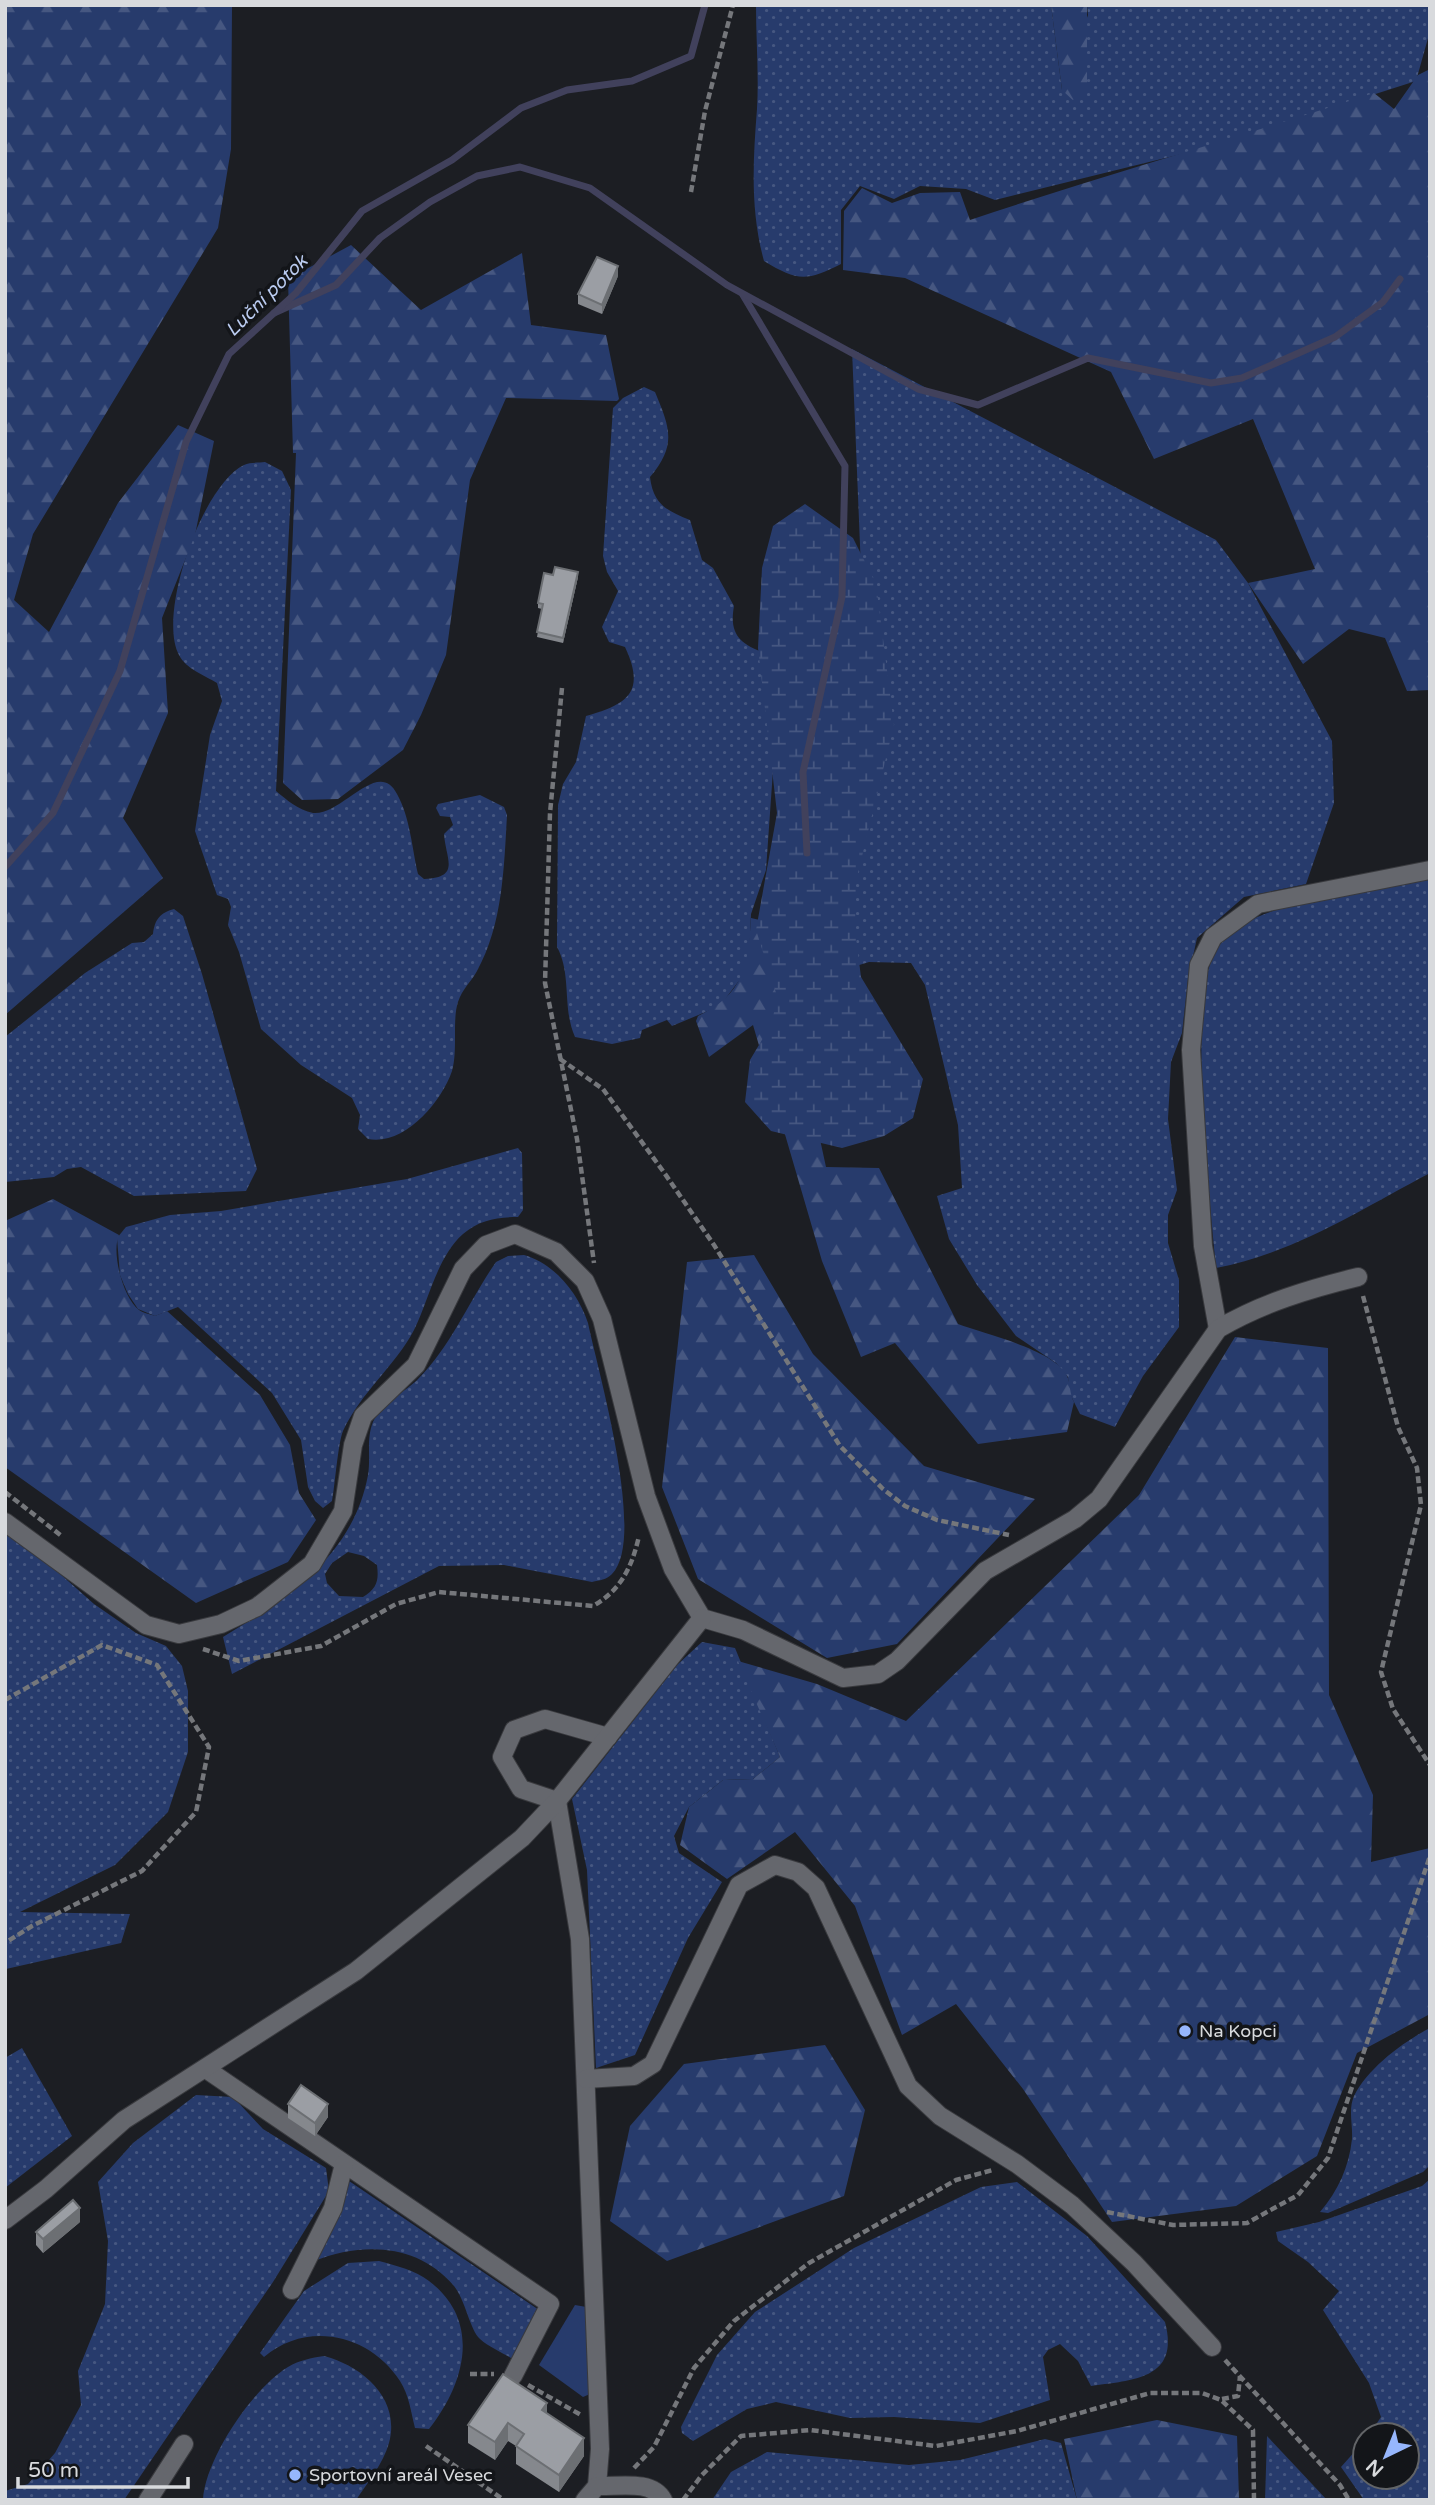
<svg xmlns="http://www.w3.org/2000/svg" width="1435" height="2505" font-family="'Varela Round',sans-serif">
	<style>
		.grass { fill: url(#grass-dots); fill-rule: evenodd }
		.forest { fill: url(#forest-firs) }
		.wetland { fill: url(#wetland-marsh) }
		.park { fill: #273b6c }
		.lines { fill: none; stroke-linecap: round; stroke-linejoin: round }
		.stream { stroke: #41415c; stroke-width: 7 }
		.street-casing { stroke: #393a3e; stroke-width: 20 }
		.path { stroke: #75777b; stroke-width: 4.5; stroke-dasharray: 7 3.5; stroke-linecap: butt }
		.street { stroke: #65676d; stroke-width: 18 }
		.wall { fill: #85888d }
		.shaded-wall { fill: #6c6f73 }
		.building { fill: #9b9ea4; stroke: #6c6f73; stroke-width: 2 }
		.poi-dot { fill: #96b6fd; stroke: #131519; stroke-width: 2.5 }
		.labels { text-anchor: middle; stroke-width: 7; stroke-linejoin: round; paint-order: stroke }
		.poi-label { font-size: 18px; fill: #d8dadd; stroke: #131519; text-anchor: start }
		.water-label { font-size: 19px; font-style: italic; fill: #bbccf1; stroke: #131519 }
	</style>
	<defs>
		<pattern id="grass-dots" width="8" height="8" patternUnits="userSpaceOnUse" patternTransform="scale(1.75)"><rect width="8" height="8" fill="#273b6c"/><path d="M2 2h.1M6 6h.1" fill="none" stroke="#465781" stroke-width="1.8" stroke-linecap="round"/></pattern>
		<pattern id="forest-firs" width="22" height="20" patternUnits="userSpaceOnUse" patternTransform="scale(1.75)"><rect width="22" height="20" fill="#273b6c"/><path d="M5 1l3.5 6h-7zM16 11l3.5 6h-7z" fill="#465781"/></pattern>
		<pattern id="wetland-marsh" width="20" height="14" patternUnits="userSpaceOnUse" patternTransform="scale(1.75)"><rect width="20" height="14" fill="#273b6c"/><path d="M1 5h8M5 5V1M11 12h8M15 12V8" fill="none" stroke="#465781"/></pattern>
	</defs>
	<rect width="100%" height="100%" fill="#1c1e23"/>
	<g class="grass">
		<path d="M756 5H1051L1062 90 1088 15 1087 5H1430V31L1416 81 1210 147 995 200 966 189 920 186 894 199 860 186 841 210V264C806 282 797 281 764 261 750 210 753 161 757 109 759 75 756 40 756 5Z"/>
		<polygon points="852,349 1216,540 1248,583 1332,741 1334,803 1306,884 1244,897 1197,938 1188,979 1182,1033 1171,1062 1168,1119 1177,1190 1168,1215 1168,1243 1179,1280 1179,1327 1143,1376 1115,1427 1080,1414 1070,1394 1068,1377 1056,1363 1016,1336 977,1285 949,1239 937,1196 962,1188 958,1125 925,985 911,963 869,962 843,970 862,594"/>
		<path d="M644 387 655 392C670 428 677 445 650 477 653 504 667 511 690 520L702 560 713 568 734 606C729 633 739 644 765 653L773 770 766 870 751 914 749 960 744 974 720 1006 672 1026 667 1020 642 1030 640 1038 612 1044 575 1037C562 1008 572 974 557 947L558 805 563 784 576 762 586 716C628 704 646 692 625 647L609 642 602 627 618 591 607 572 603 556 613 408 623 398Z"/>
		<path d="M265 462 282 471 291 490 276 791C287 800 298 810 313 813 342 816 378 757 397 794 410 817 412 848 418 874L424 879C461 877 446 860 444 834L453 825 450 817 440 816 436 808 438 804 480 795 504 807 507 815C504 867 503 924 477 971 471 982 462 989 458 1002 452 1020 458 1050 452 1071 441 1103 404 1146 368 1139L358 1129 360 1115 352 1098 301 1065 261 1029 239 952 228 925 231 907 228 899 217 895 195 831 210 735 222 701 217 683C204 675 186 669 179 655 157 615 202 485 244 465 250 462 259 463 265 462Z"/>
		<path d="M1430 878V1173C1360 1210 1294 1253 1216 1268 1211 1205 1184 990 1219 945 1225 938 1236 929 1244 924 1284 899 1380 889 1430 878Z"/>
		<path d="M174 909 183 916 202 974 257 1169 246 1191 134 1196 81 1167 67 1169 54 1177 5 1182V1037L85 973 132 943 144 942 153 934C155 919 160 913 174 909Z"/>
		<path d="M518 1148 522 1153 523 1210 518 1217C497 1217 479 1220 463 1234 437 1257 429 1300 414 1330 396 1365 361 1392 343 1431 338 1443 335 1485 332 1501L323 1508 315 1501 308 1487 301 1440 272 1393 178 1307 155 1316 138 1309 128 1294 120 1275 117 1238 126 1227 170 1215 221 1211 407 1179Z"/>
		<path d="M524 1255C555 1264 578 1293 588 1323 598 1371 647 1539 612 1574 606 1580 600 1580 592 1582L504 1565 439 1566 232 1674 223 1637C288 1597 353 1556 368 1475 371 1457 366 1439 373 1422 383 1400 404 1394 419 1378 451 1346 470 1299 496 1262L508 1256ZM348 1552 364 1556 377 1565C379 1581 377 1588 363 1597L339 1596 327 1583 325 1574 332 1563Z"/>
		<polygon points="5,1525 94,1604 136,1633 166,1646 182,1666 188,1691 188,1752 168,1812 115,1865 20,1912 130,1914 121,1943 6,1969"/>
		<polygon points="702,1642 735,1648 780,1757 753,1779 723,1780 689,1807 674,1836 679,1853 722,1882 688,1938 635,2055 596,2068 587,1870 572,1799 677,1665"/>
		<path d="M1430 2028V2165L1423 2172 1328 2213 1320 2212C1338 2191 1349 2167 1352 2139 1353 2125 1348 2110 1354 2096 1368 2068 1403 2042 1430 2028Z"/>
		<polygon points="22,2048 72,2136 5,2188 5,2058"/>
		<polygon points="196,2095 233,2097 263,2129 326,2168 329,2191 273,2282 124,2500 5,2500 5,2491 28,2484 55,2453 81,2405 78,2371 105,2304 108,2241 98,2182 133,2143"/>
		<polygon points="1430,2179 1430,2500 1364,2500 1341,2467 1365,2440 1365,2477 1407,2477 1407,2435 1369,2435 1381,2417 1369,2383 1323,2310 1339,2291 1308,2262 1278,2241 1276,2232 1319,2222 1422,2186"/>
		<path d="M349 2181 539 2310 513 2359C503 2353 489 2347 480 2339 470 2330 465 2299 454 2286 418 2243 362 2242 314 2261L340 2211Z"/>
		<path d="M1017 2182 1087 2236 1165 2322C1180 2379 1134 2380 1091 2386L1078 2361 1060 2344 1048 2350 1043 2357 1050 2400 980 2423 894 2417 850 2418 776 2402 747 2409 693 2441 682 2433 681 2427 717 2355 755 2312 854 2248 981 2187Z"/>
		<path d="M379 2261C397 2266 415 2270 429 2281 483 2322 464 2385 429 2429L415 2428C411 2412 409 2395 400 2381 370 2334 307 2320 264 2357L260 2353 304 2291 348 2263Z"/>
		<path d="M324 2356C362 2366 401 2398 389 2443 383 2464 368 2482 356 2500H203C205 2459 253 2388 288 2367 300 2360 311 2358 324 2356Z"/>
		<polygon points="1267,2436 1327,2500 1265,2500"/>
		<polygon points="1045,2439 1061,2443 1077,2500 712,2500 731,2472 767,2452 909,2465 960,2460"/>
	</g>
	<g class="forest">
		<polygon points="5,5 232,5 231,149 218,228 33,534 14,600 49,632 118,503 178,425 214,441 195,535 162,618 168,713 123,818 163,878 5,1015"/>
		<polygon points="1051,5 1087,5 1087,86 1077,104 1062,90"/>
		<path d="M1430 69V690L1407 691 1385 638 1349 629 1303 664 1248 583 1315 569 1253 419 1154 459 1111 372 905 278 843 270 844 211 862 188 892 203 920 193 960 192 970 220C1104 175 1240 137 1374 93L1394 109 1418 75Z"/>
		<polygon points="351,245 421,310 522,253 531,325 606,335 619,399 617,401 506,398 470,480 446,655 421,715 403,750 338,799 302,800 283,783 296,453 293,453 288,279"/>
		<path d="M751 918 773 923 826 1167 879 1168 958 1324C985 1334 1055 1350 1067 1376 1071 1384 1069 1393 1074 1402L1067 1432 978 1444 895 1343 861 1357 822 1261 753 1025 709 1057 696 1021 698 1016C744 994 748 966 751 918Z"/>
		<path d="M53 1199 119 1235C111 1252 123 1298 139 1310 143 1313 150 1314 155 1316L167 1311 260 1395 290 1445 299 1493 316 1520 288 1562 196 1603 5 1467V1221Z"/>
		<polygon points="754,1255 813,1354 924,1466 1035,1499 897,1644 827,1658 698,1579 662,1487 687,1262"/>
		<polygon points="1235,1337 1328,1348 1329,1695 1373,1795 1371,1862 1430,1848 1430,2014 1357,2053 1317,2156 1236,2206 1112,2222 1023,2089 956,2004 902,2035 855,1906 795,1832 727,1879 680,1845 689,1807 723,1780 753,1779 780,1757 738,1661 817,1684 906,1721 1139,1495"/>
		<polygon points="825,2045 865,2110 844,2196 667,2261 610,2221 630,2126 684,2064"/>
		<polygon points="1157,2420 1237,2436 1239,2500 1077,2500 1064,2439"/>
	</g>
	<polygon class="wetland" points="805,504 853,538 876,584 894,725 856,881 855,930 861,977 923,1079 913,1118 884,1136 842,1148 771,1131 745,1102 750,1060 772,1023 777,996 756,930 777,813 758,648 762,568 773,526"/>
	<polygon class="park" points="575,2305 592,2308 590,2394 583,2397 539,2365"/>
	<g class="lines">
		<g class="stream">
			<polyline points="743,295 845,466 842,597 803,772 807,853"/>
			<polyline points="274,313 336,285 380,238 430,202 477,176 520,167 590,188 727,285 918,389 978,405 1088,358 1211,383 1242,378 1335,337 1383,302 1400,279"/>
			<polyline points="5,867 53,813 120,671 186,442 229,354 296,293 362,211 452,160 521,108 567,90 632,81 691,56 705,5"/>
		</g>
		<g class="street-casing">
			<g id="street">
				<polyline points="1218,1329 1203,1246 1191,1050 1199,965 1213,937 1258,904 1430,870"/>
				<path d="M5 1522 146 1625 179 1634 221 1624 257 1607 312 1564 343 1511 353 1445 363 1416 416 1365 463 1269 486 1245 515 1234 556 1252 585 1281 602 1319 646 1496 673 1569 702 1618 743 1630 843 1678 878 1674 897 1661 985 1571 1075 1519 1099 1499 1218 1329C1262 1303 1309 1289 1358 1277"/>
				<polyline points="557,1801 580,1939 600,2449 597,2486 585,2500"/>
				<polyline points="557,1801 521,1789 502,1757 514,1730 545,1719 608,1737"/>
				<polyline points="206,2069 550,2304 513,2376"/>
				<polyline points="586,2079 634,2076 653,2064 739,1885 775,1865 798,1872 816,1888 908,2086 940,2116 1017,2164 1072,2205 1134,2263 1212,2347"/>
				<polyline points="5,2220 46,2189 124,2120 356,1971 522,1838 557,1801 702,1618"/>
				<polyline points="292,2290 333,2208 344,2164"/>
				<path d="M597 2486C617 2487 652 2479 663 2500"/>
				<polyline points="148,2500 184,2444"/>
			</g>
		</g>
		<g class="path">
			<polyline points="691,192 705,111 733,5"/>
			<polyline points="562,688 550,813 545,983 577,1139 594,1263"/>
			<polyline points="560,1059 603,1089 663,1171 714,1245 840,1446 883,1489 905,1506 937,1520 1009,1535"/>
			<polyline points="1363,1296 1398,1427 1417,1468 1421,1505 1381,1672 1393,1709 1430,1765"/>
			<polyline points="5,1492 63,1537"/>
			<path d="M203 1649 239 1661 321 1646 396 1604 439 1592 593 1606C621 1590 632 1567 639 1536"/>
			<polyline points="5,1700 102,1645 157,1665 209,1747 196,1812 142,1871 32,1926 5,1943"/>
			<polyline points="1107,2212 1173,2225 1247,2223 1298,2195 1328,2158 1430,1856"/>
			<polyline points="1225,2360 1340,2485 1349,2500"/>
			<polyline points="470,2374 494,2374"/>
			<polyline points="528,2385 581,2415"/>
			<polyline points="1222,2399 1238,2396 1240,2376"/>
			<polyline points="426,2446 504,2500"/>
			<polyline points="634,2468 654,2447 694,2368 734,2321 809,2263 956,2180 993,2170"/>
			<polyline points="683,2500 702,2475 741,2436 810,2430 936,2446 1017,2431 1150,2393 1202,2393 1221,2400 1253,2430 1254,2500"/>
		</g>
		<use href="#street" class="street"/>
	</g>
	<g class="wall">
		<polygon points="618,276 602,314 578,304 578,294"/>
		<polygon points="553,575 578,577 563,643 537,637 542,609 538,608 538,603"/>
		<polygon points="288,2104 328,2117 315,2136 288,2118"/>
		<polygon points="80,2222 43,2253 36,2245 36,2232"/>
		<polygon points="547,2413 584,2456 559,2492 516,2464 516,2446 508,2441 495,2460 468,2443 468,2425"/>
	</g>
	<g class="shaded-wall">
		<polygon points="618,266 618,276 602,314 602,305"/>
		<polygon points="578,572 578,577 563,643 563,638"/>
		<polygon points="328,2104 328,2117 315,2136 315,2123"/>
		<polygon points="80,2208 80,2222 43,2253 43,2239"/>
		<polygon points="547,2403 547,2421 542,2410"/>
		<polygon points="508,2423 508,2441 495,2460 495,2442"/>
		<polygon points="584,2438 584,2456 559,2492 559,2475"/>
	</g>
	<g class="building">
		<polygon points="597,257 618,266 602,305 578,294"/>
		<polygon points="555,567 578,572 563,638 537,632 543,604 538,603 544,573 553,575"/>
		<polygon points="301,2085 328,2104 315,2123 288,2104"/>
		<polygon points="73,2200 80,2208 43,2239 36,2232"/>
		<polygon points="503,2374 547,2403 542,2410 584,2438 559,2475 516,2446 524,2434 508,2423 495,2442 468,2425"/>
	</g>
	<g class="poi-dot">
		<circle cx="1185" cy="2031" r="7"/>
		<circle cx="295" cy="2475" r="7"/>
	</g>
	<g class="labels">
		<g class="poi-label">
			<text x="1199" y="2037">Na Kopci</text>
			<text x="309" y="2481">Sportovní areál Vesec</text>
		</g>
		<g class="water-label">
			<text transform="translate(266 295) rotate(-45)" y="7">Luční potok</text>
		</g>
	</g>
	<rect width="1435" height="2505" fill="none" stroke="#d8dadd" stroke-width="14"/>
	<g transform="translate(1386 2456) rotate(223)"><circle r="33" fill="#131519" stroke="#626467" stroke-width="2"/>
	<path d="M0-5L12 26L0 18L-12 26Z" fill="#96b6fd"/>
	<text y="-10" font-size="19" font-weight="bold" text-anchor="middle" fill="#d8dadd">N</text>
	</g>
	<path d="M18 2477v10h170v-10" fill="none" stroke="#d8dadd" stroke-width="3.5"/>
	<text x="28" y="2477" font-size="21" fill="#d8dadd" stroke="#131519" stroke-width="5" paint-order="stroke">50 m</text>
</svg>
